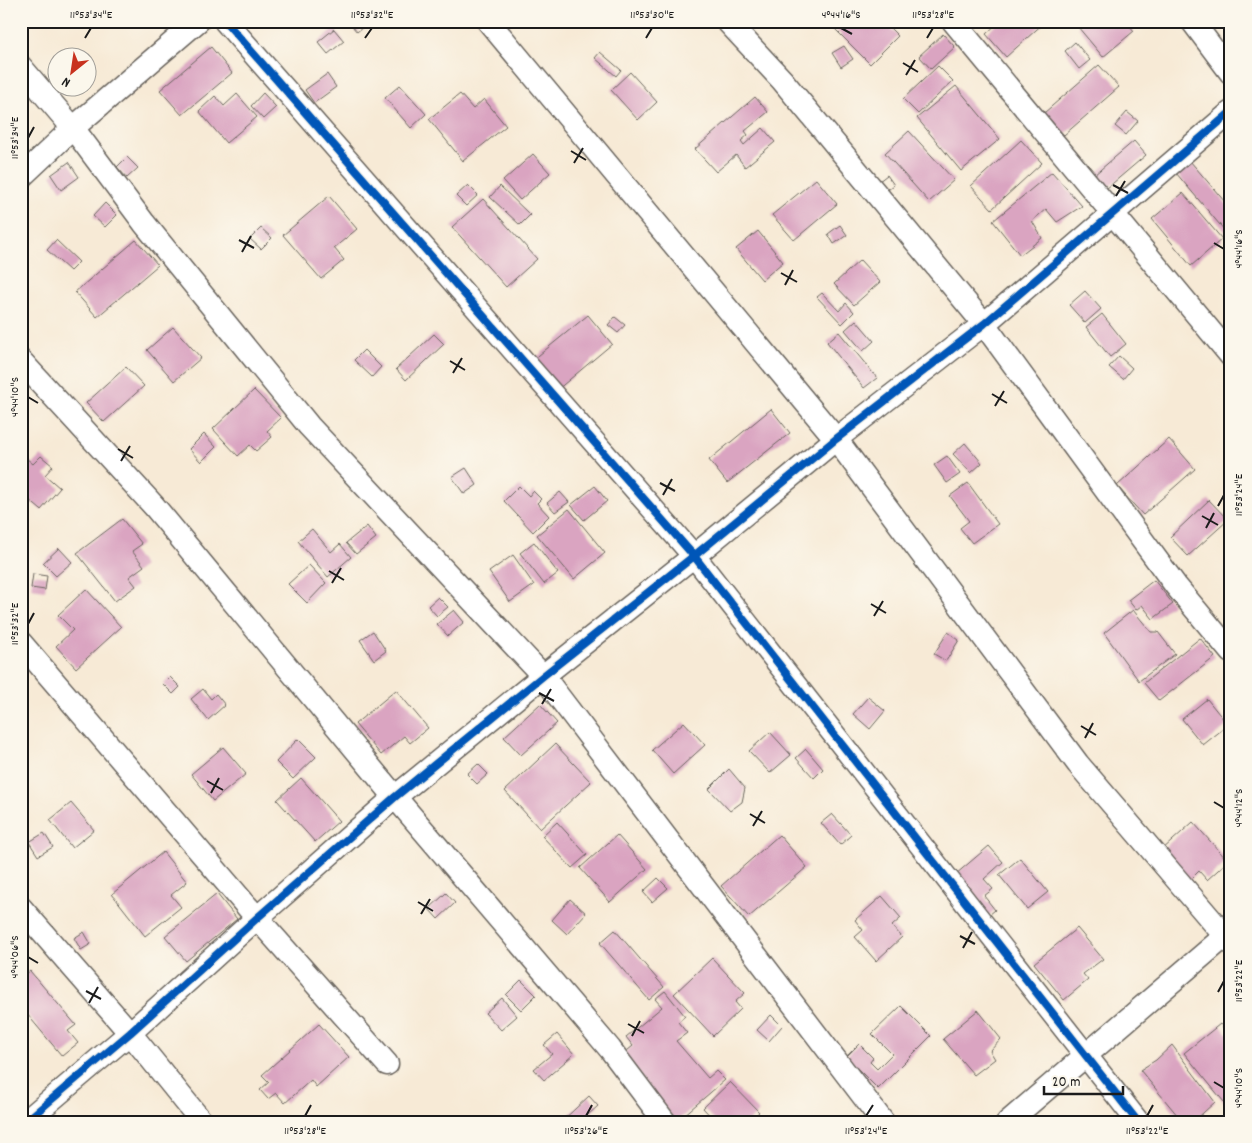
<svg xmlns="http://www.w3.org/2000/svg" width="1252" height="1143" font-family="Dekko,sans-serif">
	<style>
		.building { fill: #daa4c1 }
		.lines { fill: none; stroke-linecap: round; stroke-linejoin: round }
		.minor-casing { stroke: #69645d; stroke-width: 25 }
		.minor { stroke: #fff; stroke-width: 22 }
		.cycleway-casing { stroke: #fbf7ec; stroke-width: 11 }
		.cycleway { stroke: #0057b8; stroke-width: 8 }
		.ticks { fill: none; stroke: #1c1c1c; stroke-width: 2 }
		.neatline { fill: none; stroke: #1c1c1c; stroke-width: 2 }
		.ticks-label { font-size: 12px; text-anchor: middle; fill: #1c1c1c }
	</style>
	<rect width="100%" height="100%" fill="#fbf7ec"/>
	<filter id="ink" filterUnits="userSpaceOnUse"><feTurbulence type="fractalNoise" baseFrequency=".02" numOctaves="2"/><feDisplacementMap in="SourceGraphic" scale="10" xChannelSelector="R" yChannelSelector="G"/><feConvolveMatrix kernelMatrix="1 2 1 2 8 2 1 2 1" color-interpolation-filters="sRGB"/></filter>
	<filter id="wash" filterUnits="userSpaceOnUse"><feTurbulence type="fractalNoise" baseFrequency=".0096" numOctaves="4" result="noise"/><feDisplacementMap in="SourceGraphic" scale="20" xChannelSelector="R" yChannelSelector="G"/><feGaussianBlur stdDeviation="1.12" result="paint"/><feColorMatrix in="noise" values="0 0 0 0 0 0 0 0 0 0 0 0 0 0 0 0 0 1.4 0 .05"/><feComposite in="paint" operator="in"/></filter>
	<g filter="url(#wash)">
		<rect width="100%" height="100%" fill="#f7ead6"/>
		<g id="blocks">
			<g class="building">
				<polygon points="348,21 370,21 357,32"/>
				<polygon points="841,21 883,21 898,36 870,64 834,28"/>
				<polygon points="1000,21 1046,21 1006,57 986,34"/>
				<polygon points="1085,21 1126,21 1134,31 1103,57 1078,27"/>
				<polygon points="334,29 344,41 328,54 318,42"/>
				<polygon points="943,34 955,47 931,69 919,56"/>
				<polygon points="1075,42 1090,60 1079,69 1065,51"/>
				<polygon points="844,46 853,59 841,67 832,53"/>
				<polygon points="211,47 232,73 182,115 160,90"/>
				<polygon points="600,52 621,70 616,76 595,58"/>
				<polygon points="1099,65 1119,87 1064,135 1044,113"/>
				<polygon points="938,66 953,81 918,114 903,99"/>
				<polygon points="630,72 657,102 638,120 611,90"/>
				<polygon points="327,74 336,87 314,103 305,90"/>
				<polygon points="400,85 426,114 411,128 385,98"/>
				<polygon points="956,86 1000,139 961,171 917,118"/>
				<polygon points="263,93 276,107 263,119 251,106"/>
				<polygon points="237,94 257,117 226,143 199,111 215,96 224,106"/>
				<polygon points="460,94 473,109 484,99 506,126 463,161 429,119"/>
				<polygon points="755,97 768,112 745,131 748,135 741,141 744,145 763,128 775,142 745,167 736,155 716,172 695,149"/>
				<polygon points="1127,112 1138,121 1126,135 1115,126"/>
				<polygon points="909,131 954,180 929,202 885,153"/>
				<polygon points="1021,140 1042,163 992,209 971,186"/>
				<polygon points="1134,141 1146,155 1106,189 1094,175"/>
				<polygon points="533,154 550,173 520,200 503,181"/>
				<polygon points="127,157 138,168 127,178 117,167"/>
				<polygon points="1190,161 1231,209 1231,238 1176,173"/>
				<polygon points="69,162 79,177 61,190 51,175"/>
				<polygon points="1052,172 1082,206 1057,222 1046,209 1032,221 1042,238 1020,255 993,221"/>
				<polygon points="887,175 894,185 882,195 874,185"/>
				<polygon points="816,179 837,204 794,240 772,215"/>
				<polygon points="468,185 478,195 466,206 456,196"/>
				<polygon points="500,186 530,215 520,225 490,197"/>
				<polygon points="1183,193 1222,239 1191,266 1152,219"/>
				<polygon points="329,196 357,229 334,248 344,260 321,279 283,235"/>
				<polygon points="483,199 537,259 506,287 452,227"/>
				<polygon points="105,203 117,215 105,227 93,216"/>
				<polygon points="840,225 847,235 834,244 828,234"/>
				<polygon points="261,228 272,238 261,249 250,239"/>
				<polygon points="758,231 783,262 762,280 736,249"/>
				<polygon points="56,240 79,262 70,271 47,250"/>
				<polygon points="136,240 158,265 97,317 75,292"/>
				<polygon points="860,260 880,282 854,305 834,284"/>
				<polygon points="1085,291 1101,309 1085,323 1069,305"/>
				<polygon points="822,293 839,311 846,303 854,312 842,324 817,297"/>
				<polygon points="1102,314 1126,344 1110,357 1086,327"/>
				<polygon points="588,315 612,344 557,390 533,360"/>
				<polygon points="615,317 625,325 618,333 608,325"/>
				<polygon points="856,320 874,341 863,351 845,330"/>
				<polygon points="173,327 201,358 174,381 147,350"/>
				<polygon points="839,332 877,378 864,388 827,342"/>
				<polygon points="434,334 444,344 406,380 396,369"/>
				<polygon points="364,350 381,367 372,377 354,360"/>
				<polygon points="1119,356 1132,368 1123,379 1109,367"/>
				<polygon points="126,367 144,386 104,422 86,403"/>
				<polygon points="254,390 281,418 267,431 272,437 256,451 250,445 238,456 213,429"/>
				<polygon points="771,409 790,433 727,483 709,460"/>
				<polygon points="204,434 216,447 201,462 189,449"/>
				<polygon points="1169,439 1195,469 1143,515 1117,486"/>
				<polygon points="965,443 982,463 971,473 953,454"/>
				<polygon points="41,456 53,466 45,475 60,488 41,510 21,493 21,463 26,458 33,464"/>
				<polygon points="947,456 960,474 947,483 934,465"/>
				<polygon points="466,468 477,485 464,494 452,477"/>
				<polygon points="968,483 998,524 972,543 960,528 969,521 950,496"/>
				<polygon points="519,486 529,496 533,491 541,499 537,503 549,516 533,532 504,501"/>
				<polygon points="595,486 607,501 584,520 571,505"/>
				<polygon points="560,492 569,502 555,512 547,503"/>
				<polygon points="1209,500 1228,520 1188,556 1170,537"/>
				<polygon points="569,509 605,553 574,579 537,535"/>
				<polygon points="122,519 142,544 132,551 144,566 129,577 136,586 115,601 77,553"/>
				<polygon points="367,526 376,538 356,554 346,543"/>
				<polygon points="312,529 331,552 340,544 351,557 328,577 298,541"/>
				<polygon points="534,542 558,573 544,584 520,553"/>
				<polygon points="59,548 72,562 56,576 43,563"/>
				<polygon points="513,555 534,585 510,602 489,572"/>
				<polygon points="309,565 326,583 307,603 288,584"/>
				<polygon points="33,574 47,576 45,590 31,588"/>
				<polygon points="1154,580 1173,604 1153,619 1142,605 1136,610 1128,600"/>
				<polygon points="86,589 121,627 76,668 56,646 73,630 58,615"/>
				<polygon points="438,597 448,607 437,616 428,606"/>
				<polygon points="454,610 464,622 448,636 437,624"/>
				<polygon points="1133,610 1151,632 1158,632 1175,654 1139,681 1104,633"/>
				<polygon points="373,631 386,651 374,660 360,640"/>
				<polygon points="948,632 959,640 946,661 934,654"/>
				<polygon points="1200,638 1215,657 1159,701 1144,683"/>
				<polygon points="170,677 180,687 173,694 163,684"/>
				<polygon points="203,689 211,699 216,694 225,705 208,720 191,699"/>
				<polygon points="396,690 428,728 410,743 404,736 381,755 355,724"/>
				<polygon points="868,697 885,711 870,729 853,714"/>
				<polygon points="1207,699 1228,725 1203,745 1182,719"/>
				<polygon points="540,704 557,723 521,755 504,737"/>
				<polygon points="684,722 705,745 673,774 652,750"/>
				<polygon points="770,732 791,755 770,773 749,751"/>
				<polygon points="298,739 316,757 293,779 276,762"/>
				<polygon points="555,744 591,782 540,829 505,791"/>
				<polygon points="223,747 246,774 213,801 191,774"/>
				<polygon points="806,749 823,769 814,778 796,758"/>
				<polygon points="478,764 488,774 477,784 467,774"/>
				<polygon points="729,769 745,788 742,802 730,811 709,789"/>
				<polygon points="301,778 339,821 315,842 277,800"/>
				<polygon points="71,803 94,830 72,848 50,820"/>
				<polygon points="832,814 851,835 840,845 821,823"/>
				<polygon points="557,822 587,855 572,868 542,836"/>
				<polygon points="1193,822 1228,861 1207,880 1199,871 1189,881 1162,850"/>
				<polygon points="44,833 53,847 38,856 29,842"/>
				<polygon points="617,835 647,869 610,902 580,868"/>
				<polygon points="779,835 807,867 749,917 721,886"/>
				<polygon points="989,846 1003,862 984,879 993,889 984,896 995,910 983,920 949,880"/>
				<polygon points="163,852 187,882 171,895 181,907 145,936 112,894"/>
				<polygon points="1020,858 1048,892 1027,909 999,875"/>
				<polygon points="658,878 668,888 652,902 643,892"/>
				<polygon points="446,893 455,903 438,919 429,909"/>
				<polygon points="217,894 237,919 186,961 165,936"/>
				<polygon points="882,896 901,918 892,926 902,937 876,961 855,937 863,930 855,920"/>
				<polygon points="570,899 586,913 567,934 552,920"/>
				<polygon points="1077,928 1103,959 1083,974 1088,980 1064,1000 1034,963"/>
				<polygon points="615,930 664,987 649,1000 600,943"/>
				<polygon points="84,932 91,944 81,950 74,938"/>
				<polygon points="712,958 745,993 735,1002 741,1009 713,1036 674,994"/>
				<polygon points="30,971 76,1025 68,1031 78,1043 62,1056 21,1007 21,978"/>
				<polygon points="521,980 536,995 521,1010 506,995"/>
				<polygon points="665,991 685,1016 678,1022 687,1033 676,1041 708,1078 716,1071 725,1080 676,1122 622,1055 633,1046 626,1037 662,1007 655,999"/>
				<polygon points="502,998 517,1016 501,1030 485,1013"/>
				<polygon points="901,1006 931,1036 878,1089 846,1057 859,1044 873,1058 870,1062 877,1069 892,1054 872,1034"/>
				<polygon points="978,1010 1001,1039 990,1051 995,1059 974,1075 943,1039"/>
				<polygon points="771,1015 782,1026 769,1041 757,1030"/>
				<polygon points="319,1024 349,1057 316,1087 311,1080 285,1103 276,1093 268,1099 260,1090 269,1082 262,1075"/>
				<polygon points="1220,1024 1231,1037 1231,1097 1224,1102 1184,1053"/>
				<polygon points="557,1034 574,1054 544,1080 534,1069 552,1054 544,1045"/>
				<polygon points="1172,1045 1215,1102 1193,1122 1183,1122 1140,1070 1156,1060"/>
				<polygon points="730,1082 759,1112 749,1122 716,1122 703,1108"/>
				<polygon points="589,1096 598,1106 580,1122 561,1122"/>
			</g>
		</g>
	</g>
	<g filter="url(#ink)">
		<use href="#blocks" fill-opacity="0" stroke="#69645d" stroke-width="1"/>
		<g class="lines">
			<g class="minor-casing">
				<g id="minor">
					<polyline points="225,21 694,556 1138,1122"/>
					<polyline points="488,21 836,439 1078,764 1231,943"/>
					<polyline points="727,21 782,80 984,324 1176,586 1231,652"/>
					<polyline points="953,21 1231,356"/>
					<polyline points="1192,21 1231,73"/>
					<polyline points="21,67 73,128 144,223 309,426 543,676 883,1122"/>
					<polyline points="21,177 73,128 198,21"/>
					<polyline points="21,361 154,506 395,797 610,1049 665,1122"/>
					<polyline points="21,643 257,918 387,1064"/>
					<polyline points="21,908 130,1033 202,1122"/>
					<polyline points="25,1122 130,1033 257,918 395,797 543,676 694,556 836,439 984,324 1231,112"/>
					<polyline points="1008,1122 1231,931"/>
				</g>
			</g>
			<use href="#minor" class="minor"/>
			<g class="cycleway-casing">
				<g id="cycleway">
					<polyline points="225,21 694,556 1138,1122"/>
					<polyline points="25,1122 130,1033 257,918 395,797 543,676 694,556 836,439 984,324 1231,112"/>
				</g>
			</g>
			<use href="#cycleway" class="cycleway"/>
		</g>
	</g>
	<path class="ticks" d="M841 28 852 34M85 38 91 28M365 38 372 28M646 38 652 28M927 38 933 28M903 63 918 72M906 75 915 60M28 138 34 127M571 151 586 160M574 163 583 148M1113 185 1128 193M1116 196 1125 181M239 240 254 248M1214 243 1224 249M242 252 251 236M781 273 797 282M785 285 793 270M450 361 465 370M453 373 462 358M992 394 1007 403M28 397 38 403M995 406 1004 391M118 449 133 458M121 461 130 446M660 483 675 491M663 495 672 479M1218 506 1224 495M1202 516 1218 525M1206 528 1214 513M329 571 344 580M332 583 341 568M871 604 886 613M874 616 883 601M28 624 34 613M539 693 554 701M542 704 551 689M1081 726 1096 735M1085 738 1093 723M207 781 223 790M211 793 219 778M1214 802 1224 808M750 814 765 823M753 826 762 811M418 902 433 911M421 914 430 899M960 936 975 944M963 948 972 932M28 957 38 963M86 991 101 999M1218 992 1224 981M89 1003 98 987M628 1024 644 1033M632 1036 640 1021M1214 1082 1224 1088M305 1116 311 1105M586 1116 592 1105M866 1116 873 1105M1147 1116 1153 1105"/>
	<rect width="1252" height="1143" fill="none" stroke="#fbf7ec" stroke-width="55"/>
	<g transform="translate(72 72) rotate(210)"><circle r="24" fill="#fbf7ec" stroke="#a29f99"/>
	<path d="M0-4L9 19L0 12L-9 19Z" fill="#c8321e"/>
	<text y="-8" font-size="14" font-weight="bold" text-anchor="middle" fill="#1c1c1c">N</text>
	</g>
	<path d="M1044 1086v8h79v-8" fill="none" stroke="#1c1c1c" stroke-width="2.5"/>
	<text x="1052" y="1086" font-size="15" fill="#1c1c1c" stroke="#fbf7ec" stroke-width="4" paint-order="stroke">20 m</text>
	<rect x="28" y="28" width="1196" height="1088" class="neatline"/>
	<g class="ticks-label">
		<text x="91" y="18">11°53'34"E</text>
		<text x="372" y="18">11°53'32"E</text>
		<text x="652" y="18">11°53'30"E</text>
		<text x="841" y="18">4°44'16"S</text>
		<text x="933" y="18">11°53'28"E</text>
		<text transform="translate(14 138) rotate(-90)" y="4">11°53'34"E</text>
		<text transform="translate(1238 249) rotate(-90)" y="4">4°44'16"S</text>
		<text transform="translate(14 397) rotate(-90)" y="4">4°44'10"S</text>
		<text transform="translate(1238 495) rotate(-90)" y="4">11°53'24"E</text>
		<text transform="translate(14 624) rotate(-90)" y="4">11°53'32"E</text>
		<text transform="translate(1238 808) rotate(-90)" y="4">4°44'12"S</text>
		<text transform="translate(14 957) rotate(-90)" y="4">4°44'06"S</text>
		<text transform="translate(1238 981) rotate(-90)" y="4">11°53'22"E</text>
		<text transform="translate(1238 1088) rotate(-90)" y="4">4°44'10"S</text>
		<text x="305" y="1134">11°53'28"E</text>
		<text x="586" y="1134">11°53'26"E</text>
		<text x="866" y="1134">11°53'24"E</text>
		<text x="1147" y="1134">11°53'22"E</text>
	</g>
</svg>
